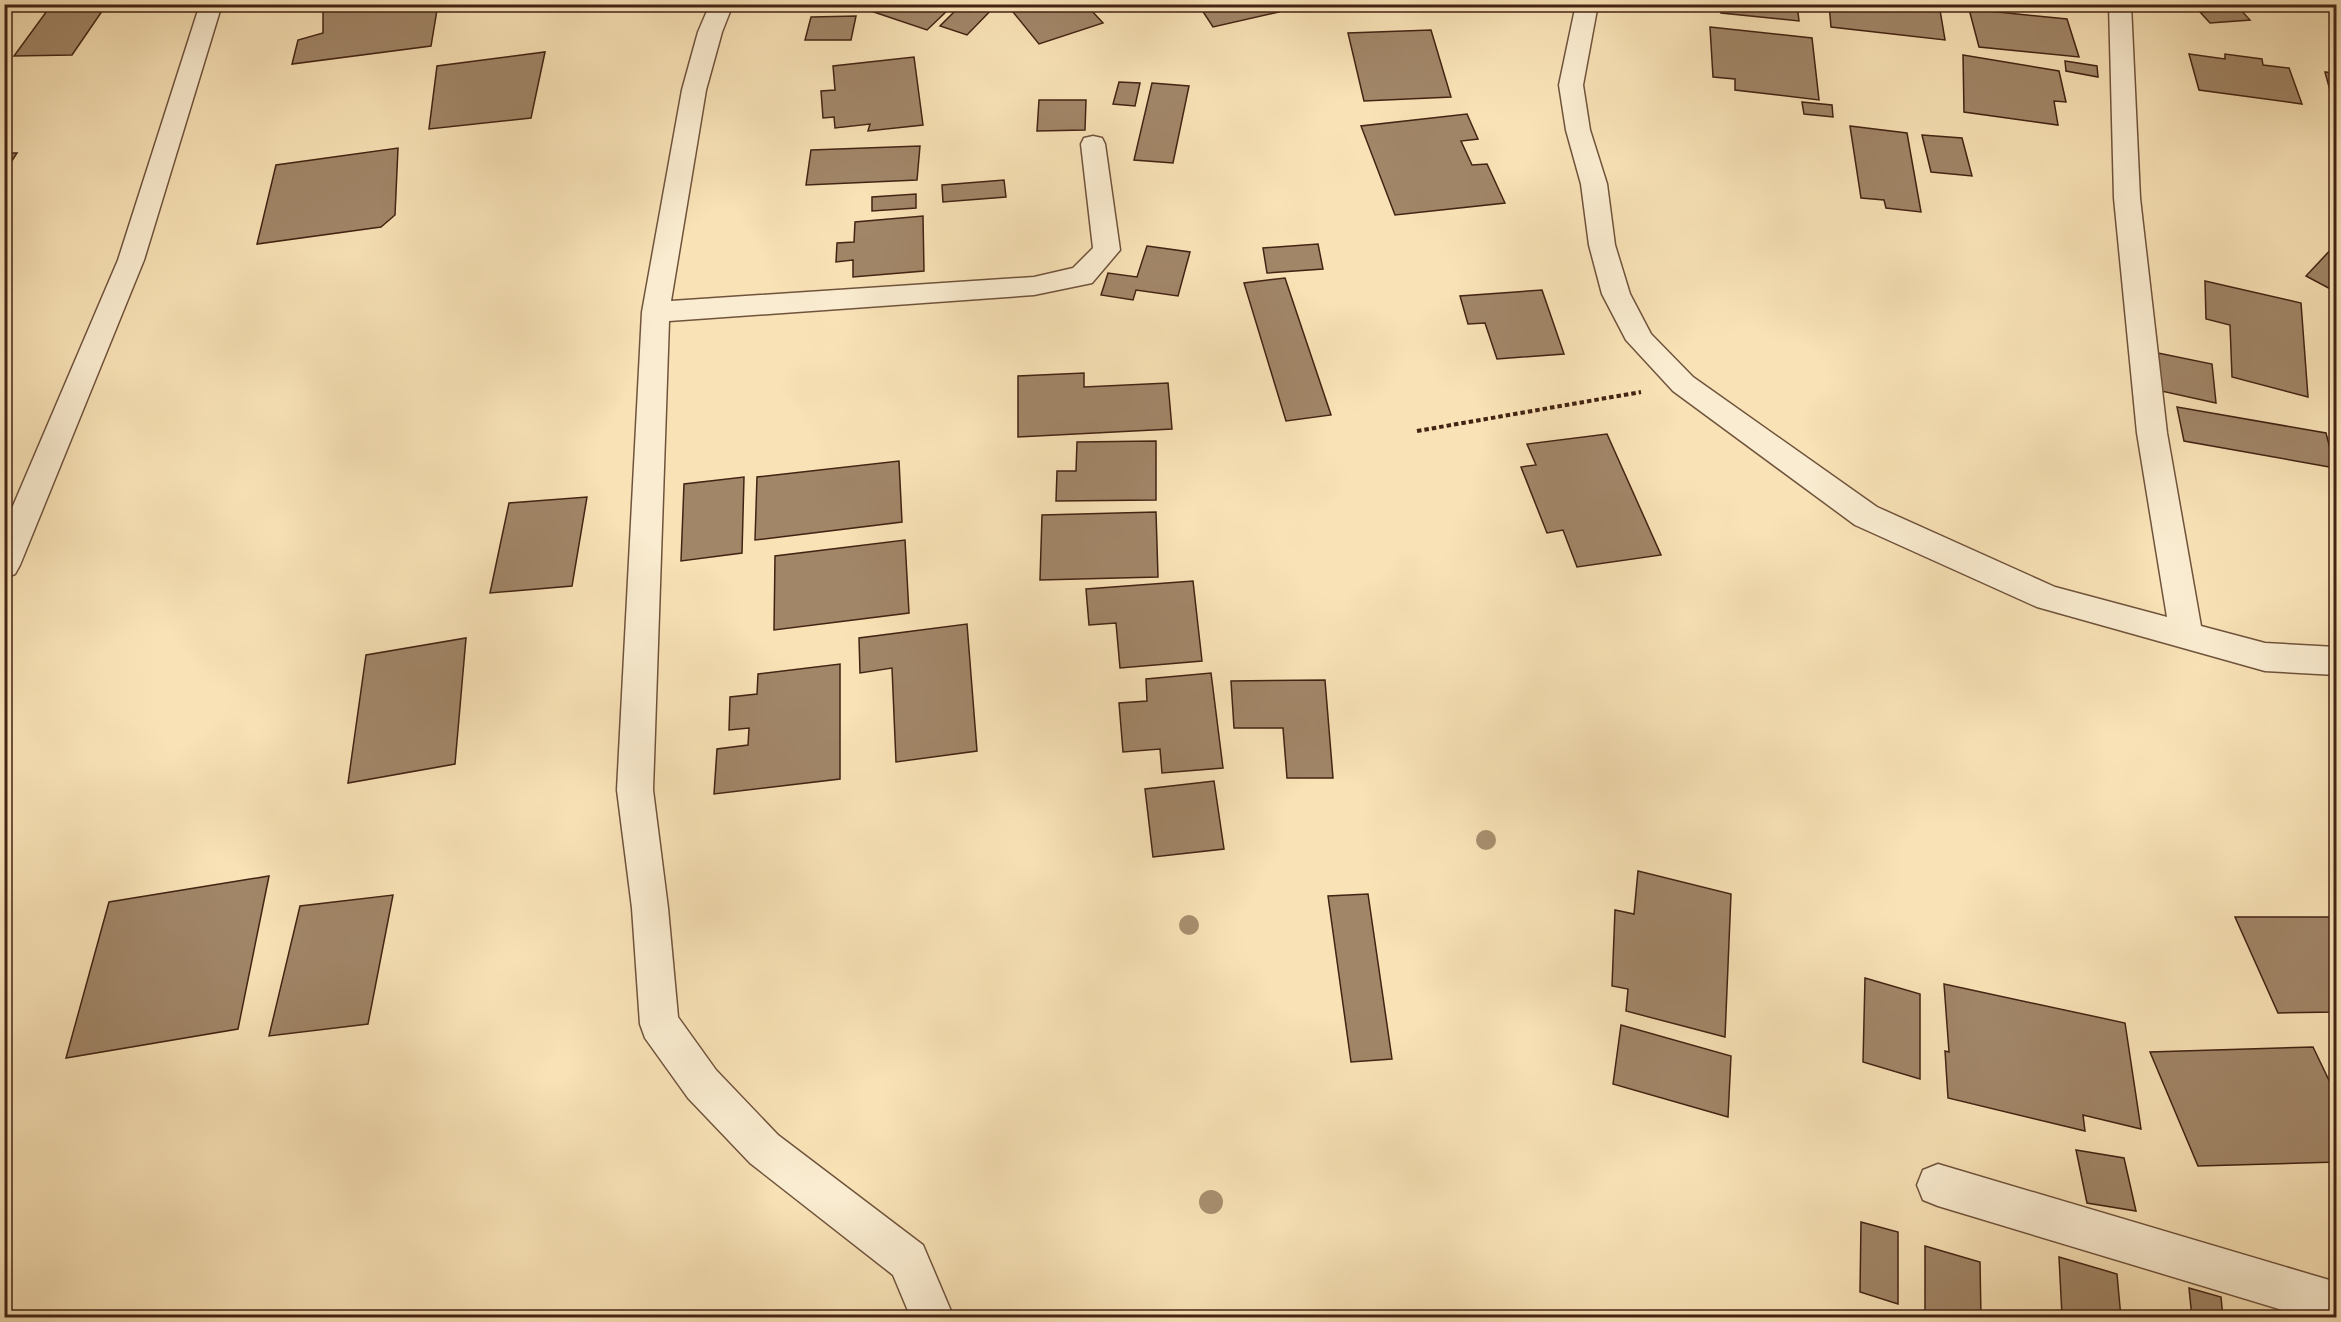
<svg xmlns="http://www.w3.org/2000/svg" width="2341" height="1322" font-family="'Old Standard TT',serif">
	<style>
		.building { fill: #a18668; stroke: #432313; stroke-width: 1.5 }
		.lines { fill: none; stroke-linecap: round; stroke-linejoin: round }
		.minor-casing { stroke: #70533c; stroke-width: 3 }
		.path { stroke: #432313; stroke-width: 4; stroke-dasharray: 4.5 3; stroke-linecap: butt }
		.minor { fill: #faecd0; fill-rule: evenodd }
		.tree { fill: #a98f6f }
	</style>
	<rect width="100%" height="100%" fill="#f8e2b6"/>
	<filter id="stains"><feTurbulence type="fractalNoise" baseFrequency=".00333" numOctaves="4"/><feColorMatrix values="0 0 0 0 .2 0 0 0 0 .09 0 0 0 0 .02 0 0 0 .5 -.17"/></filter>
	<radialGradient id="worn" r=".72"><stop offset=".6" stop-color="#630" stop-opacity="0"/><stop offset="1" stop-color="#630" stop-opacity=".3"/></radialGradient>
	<g class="building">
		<polygon points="52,4 107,4 72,55 14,56"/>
		<polygon points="308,4 438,4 431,46 292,64 298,40 323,33 323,8 307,9"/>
		<polygon points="861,4 940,4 950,8 927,30 859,7"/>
		<polygon points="959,4 997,4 967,35 940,26 961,5"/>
		<polygon points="1016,4 1099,4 1090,9 1103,23 1039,44 1009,7"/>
		<polygon points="1198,4 1274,4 1279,12 1213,27"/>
		<polygon points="1720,4 1797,4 1799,21 1721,13"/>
		<polygon points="1829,4 1939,4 1945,40 1831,27"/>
		<polygon points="2239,8 2250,20 2210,23 2200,12"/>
		<polygon points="1969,9 2067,19 2079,57 1979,47"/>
		<polygon points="856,16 851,40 805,40 811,17"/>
		<polygon points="1710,27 1812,38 1819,100 1735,90 1735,79 1713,77"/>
		<polygon points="1431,30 1451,97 1364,101 1348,33"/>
		<polygon points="545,52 531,118 429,129 437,66"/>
		<polygon points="2189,54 2225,59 2225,54 2262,59 2263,65 2289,68 2302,104 2199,90"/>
		<polygon points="1963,55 2059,71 2066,102 2054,101 2058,125 1964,112"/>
		<polygon points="914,57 923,125 868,131 870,124 835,128 834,117 823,118 821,91 835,90 833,66"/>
		<polygon points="2065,61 2097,66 2098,77 2066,71"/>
		<polygon points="2325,72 2336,73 2336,112"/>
		<polygon points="1119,82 1140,83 1135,106 1113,104"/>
		<polygon points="1152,83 1189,86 1173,163 1134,160"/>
		<polygon points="1039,100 1086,100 1085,130 1037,131"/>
		<polygon points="1802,102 1832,105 1833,117 1804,114"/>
		<polygon points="1467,114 1478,139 1461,141 1472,165 1487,164 1505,203 1395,215 1361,126"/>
		<polygon points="1850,126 1907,133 1921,212 1886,208 1884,200 1861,198"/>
		<polygon points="1922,135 1962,138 1972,176 1931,172"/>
		<polygon points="920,146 917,180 806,185 811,150"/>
		<polygon points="398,148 395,215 381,227 257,244 276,165"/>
		<polygon points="4,153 17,153 4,173"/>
		<polygon points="1004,180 1006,197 943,202 942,185"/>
		<polygon points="916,194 916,208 872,211 872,197"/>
		<polygon points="923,216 924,271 853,277 853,260 836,262 837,243 854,242 855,222"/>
		<polygon points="1318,244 1323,269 1267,273 1263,248"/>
		<polygon points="2336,244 2336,292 2306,276"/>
		<polygon points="1147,246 1190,252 1178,296 1136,290 1133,300 1101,295 1108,273 1137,277"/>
		<polygon points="1285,278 1331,415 1286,421 1244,283"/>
		<polygon points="2205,281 2301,303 2308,397 2232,377 2230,325 2206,319"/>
		<polygon points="1542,290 1564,354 1497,359 1485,323 1468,324 1460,296"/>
		<polygon points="2158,353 2212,364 2216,403 2161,391"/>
		<polygon points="1084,373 1084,387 1168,383 1172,429 1018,437 1018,376"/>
		<polygon points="2177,407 2326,433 2335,468 2184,441"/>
		<polygon points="1607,434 1661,555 1577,567 1563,530 1547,533 1521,467 1536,465 1527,444"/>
		<polygon points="1156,441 1156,500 1056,501 1057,471 1076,471 1077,442"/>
		<polygon points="899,461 902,522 755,540 757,477"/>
		<polygon points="744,477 742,553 681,561 684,484"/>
		<polygon points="587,497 572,586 490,593 509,503"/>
		<polygon points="1156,512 1158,577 1040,580 1042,515"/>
		<polygon points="905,540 909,613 774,630 775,556"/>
		<polygon points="1193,581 1202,661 1120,668 1116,623 1089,625 1086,589"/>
		<polygon points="967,624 977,751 896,762 892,668 860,673 859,638"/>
		<polygon points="466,638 455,764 348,783 366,655"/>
		<polygon points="840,664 840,779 714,794 717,749 748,745 749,728 729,730 730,697 757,694 758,674"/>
		<polygon points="1211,673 1223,768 1162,773 1160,749 1123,752 1119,703 1147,701 1146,679"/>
		<polygon points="1325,680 1333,778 1287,778 1283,728 1234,728 1231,681"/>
		<polygon points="1214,781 1224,849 1153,857 1145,789"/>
		<polygon points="1638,871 1731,894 1725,1037 1626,1011 1628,989 1612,986 1615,910 1634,914"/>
		<polygon points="269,876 238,1029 66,1058 109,902"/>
		<polygon points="1368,894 1392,1059 1351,1062 1328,896"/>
		<polygon points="393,895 368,1024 269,1036 300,906"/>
		<polygon points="2235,917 2336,917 2336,1012 2278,1013"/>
		<polygon points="1865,978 1920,994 1920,1079 1863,1062"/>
		<polygon points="1944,984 2125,1023 2141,1129 2083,1115 2085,1131 1948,1098 1945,1051 1949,1052"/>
		<polygon points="1621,1025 1731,1056 1728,1117 1613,1084"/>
		<polygon points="2313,1047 2336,1095 2336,1162 2198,1166 2150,1052"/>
		<polygon points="2076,1150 2124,1158 2136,1211 2087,1203"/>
		<polygon points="1861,1222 1898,1232 1898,1304 1860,1292"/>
		<polygon points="1925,1246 1980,1262 1981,1318 1925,1318"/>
		<polygon points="2059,1257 2117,1274 2121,1318 2062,1316"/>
		<polygon points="2189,1288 2221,1297 2223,1318 2192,1318"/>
	</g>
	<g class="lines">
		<g class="minor-casing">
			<g id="minor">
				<polygon points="200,4 222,4 144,260 20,565 15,574 4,578 4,527 118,260"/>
				<polygon points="710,4 733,4 722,32 706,90 671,301 1034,277 1073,268 1093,248 1081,144 1084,138 1093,136 1102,138 1105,144 1120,250 1092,283 1034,295 669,321 653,790 668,908 678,1017 716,1070 778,1135 923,1245 954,1318 911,1318 893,1275 750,1163 688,1098 645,1038 640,1024 632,908 617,790 642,312 682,90 698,32"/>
				<polygon points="1576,4 1598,4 1583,85 1590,130 1607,184 1615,245 1630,294 1651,334 1693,377 1877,507 2055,587 2167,617 2137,433 2114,198 2109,4 2131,4 2140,198 2167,433 2201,626 2265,643 2336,647 2336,675 2265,671 2037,607 1855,525 1673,391 1626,340 1602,294 1589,245 1581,184 1566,130 1559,85"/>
				<polygon points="1938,1164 2336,1282 2336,1318 2309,1318 1938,1206 1923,1200 1917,1185 1923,1170"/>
			</g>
		</g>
		<polyline class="path" points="1417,431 1641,392"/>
		<use href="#minor" class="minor"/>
	</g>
	<g class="tree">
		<circle cx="1486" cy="840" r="10"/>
		<circle cx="1189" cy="925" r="10"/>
		<circle cx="1211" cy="1202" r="12"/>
	</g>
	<rect width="2341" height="1322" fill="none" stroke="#f8e2b6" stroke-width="24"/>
	<rect x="6" y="6" width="2329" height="1310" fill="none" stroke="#432313" stroke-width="3"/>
	<rect x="12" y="12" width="2317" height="1298" fill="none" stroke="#432313" stroke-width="1.5"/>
	<rect width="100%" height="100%" filter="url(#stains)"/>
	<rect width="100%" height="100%" fill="url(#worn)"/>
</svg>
